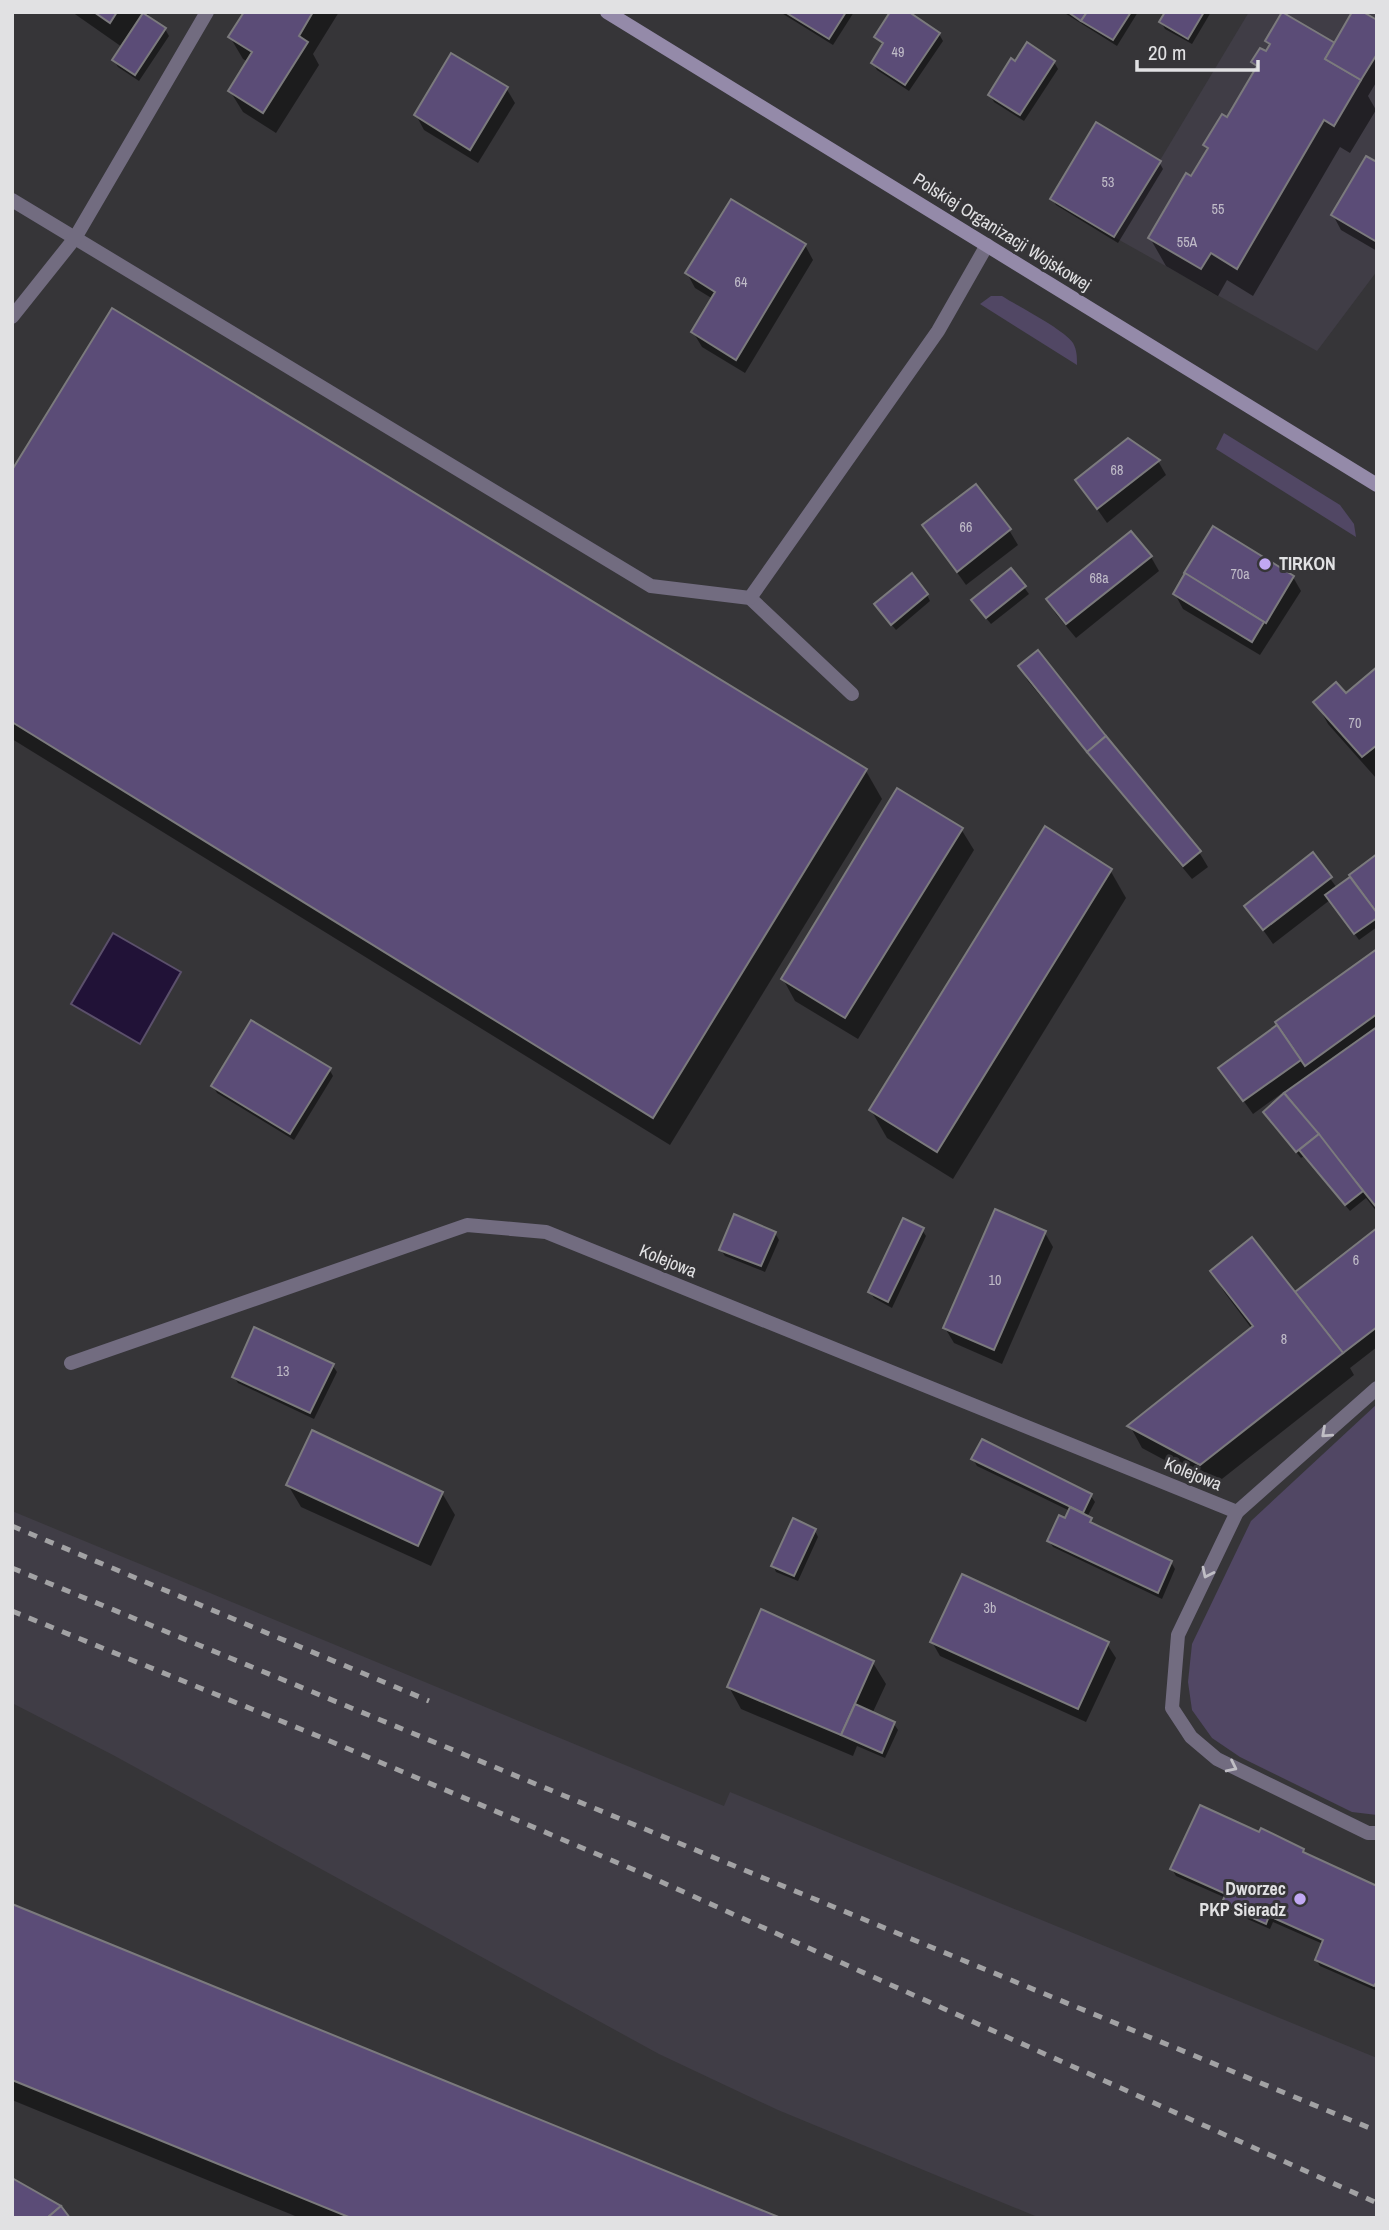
<svg xmlns="http://www.w3.org/2000/svg" width="1389" height="2230" font-family="'Archivo Narrow',sans-serif">
	<style>
		.built { fill: #403d46 }
		.green { fill: #514764 }
		.water { fill: #211237; stroke: #5b506b; stroke-width: 2 }
		.shadow { fill: #0007 }
		.building { fill: #5b4c77; stroke: #7b7a7d; stroke-width: 2 }
		.lines { fill: none; stroke-linecap: round; stroke-linejoin: round }
		.lane { stroke: #726c80; stroke-width: 14 }
		.street { stroke: #726c80; stroke-width: 14 }
		.secondary { stroke: #948aa9; stroke-width: 14 }
		.rail { stroke: #a2a2a4; stroke-width: 5; stroke-dasharray: 9 9; stroke-linecap: butt }
		.oneway { stroke: #c0bec5 }
		.poi-dot { fill: #c1a8f3; stroke: #363538; stroke-width: 2.5 }
		.labels { text-anchor: middle; stroke-width: 6; stroke-linejoin: round; paint-order: stroke }
		.number-label { font-size: 14px; fill: #c0bcc8 }
		.street-label { font-size: 18px; fill: #e1e1e3; stroke: #363538 }
		.poi-label { font-size: 18px; font-weight: bold; fill: #e1e1e3; stroke: #363538; text-anchor: start }
	</style>
	<rect width="100%" height="100%" fill="#363538"/>
	<g class="built">
		<polygon points="1249,12 1377,12 1377,271 1317,351 1114,237"/>
		<polygon points="12,1511 724,1806 730,1792 1377,2058 1377,2218 1040,2218 778,2110 659,2054 113,1755 12,1703"/>
	</g>
	<g class="green">
		<path d="M991 296H1002C1019 307 1063 329 1073 343 1077 350 1077 357 1077 365L980 304Z"/>
		<polygon points="1224,433 1340,505 1354,524 1356,537 1216,449"/>
		<polygon points="1377,1404 1377,1815 1352,1812 1240,1757 1212,1738 1192,1710 1188,1682 1192,1644 1251,1521"/>
	</g>
	<polygon class="water" points="113,933 181,972 140,1044 71,1004"/>
	<g class="shadow">
		<polygon points="72,12 150,12 147,17 165,29 169,36 139,81 118,67 114,60 122,47"/>
		<polygon points="246,12 339,12 313,54 319,65 276,133 243,112 230,91 248,62 243,59 230,37"/>
		<polygon points="780,12 854,12 833,45"/>
		<polygon points="1063,12 1138,12 1117,46"/>
		<polygon points="1167,12 1211,12 1192,44 1165,29 1161,22"/>
		<polygon points="1377,22 1377,81 1368,96 1376,110 1350,153 1340,147 1253,296 1227,280 1218,296 1166,266 1150,238 1192,179 1209,151 1205,145 1228,119 1257,69 1253,62 1266,53 1270,47 1267,41 1335,45"/>
		<polygon points="939,34 943,41 909,91 877,70 873,63 884,46 876,37"/>
		<polygon points="1054,62 1058,69 1024,121 994,102 990,95"/>
		<polygon points="506,88 515,103 478,163 424,130 416,115"/>
		<polygon points="1159,162 1163,169 1118,243 1056,205 1052,199"/>
		<polygon points="1377,164 1377,251 1341,230 1333,215"/>
		<polygon points="805,245 813,260 745,373 702,347 693,332 713,299 695,288 687,273"/>
		<polygon points="113,311 866,771 882,799 670,1145 12,739 12,474"/>
		<polygon points="1158,461 1166,475 1107,523 1077,480"/>
		<polygon points="924,526 1009,530 1018,545 966,585"/>
		<polygon points="1130,533 1151,557 1159,571 1076,638 1056,614 1048,600"/>
		<polygon points="1011,570 1029,594 991,624 977,607"/>
		<polygon points="1293,577 1301,591 1260,655 1183,609 1175,594"/>
		<polygon points="927,595 930,601 896,630 880,611"/>
		<polygon points="1038,653 1199,852 1208,867 1192,879 1028,681 1020,667"/>
		<polygon points="1377,669 1377,777 1376,778 1328,724 1316,702 1345,696"/>
		<polygon points="961,829 974,850 858,1039 795,1001 783,979"/>
		<polygon points="1313,855 1337,888 1377,857 1377,927 1359,940 1330,900 1273,944 1246,906"/>
		<polygon points="1110,870 1126,898 953,1179 887,1138 871,1110"/>
		<polygon points="1377,951 1377,1212 1366,1198 1350,1211 1304,1156 1301,1158 1265,1112 1286,1093 1285,1091 1253,1114 1220,1068"/>
		<polygon points="329,1069 333,1076 294,1140 217,1093 213,1086"/>
		<polygon points="922,1230 926,1236 892,1308 874,1298 870,1292"/>
		<polygon points="1377,1230 1377,1347 1350,1368 1354,1375 1213,1486 1142,1448 1130,1426 1252,1329 1225,1293 1212,1272 1300,1301"/>
		<polygon points="775,1233 779,1240 765,1272 725,1256 721,1250"/>
		<polygon points="1045,1233 1053,1247 1002,1364 954,1343 945,1328"/>
		<polygon points="333,1366 337,1372 314,1419 238,1383 234,1377"/>
		<polygon points="973,1459 1091,1496 1095,1502 1087,1517 1095,1526 1171,1562 1175,1569 1162,1599 1053,1547 1049,1541 1066,1520 1070,1511 977,1466"/>
		<polygon points="288,1485 442,1493 455,1515 431,1566 301,1507"/>
		<polygon points="815,1531 818,1537 798,1581 776,1572 773,1565"/>
		<polygon points="932,1642 1107,1644 1116,1658 1086,1722 940,1656"/>
		<polygon points="873,1663 886,1684 872,1714 894,1724 898,1730 885,1758 857,1746 853,1756 741,1709 729,1687"/>
		<polygon points="1260,1834 1303,1850 1306,1856 1377,1888 1377,1991 1320,1966 1316,1960 1323,1944 1273,1922 1270,1929 1227,1910 1223,1903 1226,1898 1176,1876 1172,1869"/>
		<polygon points="12,1906 776,2218 300,2218 12,2100"/>
	</g>
	<g class="building">
		<polygon points="94,12 117,12 110,23"/>
		<polygon points="244,12 313,12 299,36 308,42 263,113 228,91 252,52 228,37"/>
		<polygon points="785,12 846,12 829,39"/>
		<polygon points="890,12 909,12 940,33 905,85 871,63 883,43 874,37"/>
		<polygon points="1068,12 1087,12 1081,21"/>
		<polygon points="1087,12 1131,12 1113,40 1081,21"/>
		<polygon points="1165,12 1204,12 1188,39 1159,22"/>
		<polygon points="1282,12 1335,43 1325,59 1361,80 1334,126 1324,120 1237,269 1211,253 1201,269 1148,238 1186,173 1191,176 1208,148 1203,145 1222,114 1227,117 1257,66 1251,62 1260,48 1266,51 1270,44 1265,41"/>
		<polygon points="1352,12 1363,12 1377,20 1377,54 1361,80 1325,59"/>
		<polygon points="143,13 166,28 135,75 112,60"/>
		<polygon points="1027,42 1055,61 1020,115 988,95 1011,58 1015,61"/>
		<polygon points="451,53 508,87 470,150 414,115"/>
		<polygon points="1096,122 1161,161 1114,237 1050,199"/>
		<polygon points="1366,156 1377,162 1377,242 1331,215"/>
		<polygon points="731,199 806,244 736,360 691,332 715,292 685,273"/>
		<polygon points="112,308 867,769 653,1118 12,722 12,470"/>
		<polygon points="1128,438 1160,460 1097,509 1075,480"/>
		<polygon points="976,484 1011,529 957,572 922,525"/>
		<polygon points="1213,526 1294,576 1266,623 1184,573"/>
		<polygon points="1131,531 1152,556 1066,624 1046,599"/>
		<polygon points="1011,568 1026,586 986,618 971,600"/>
		<polygon points="912,573 928,594 891,625 874,604"/>
		<polygon points="1185,573 1264,622 1252,642 1173,594"/>
		<polygon points="1038,650 1106,736 1087,752 1018,666"/>
		<polygon points="1377,667 1377,745 1362,757 1313,702 1336,682 1346,693"/>
		<polygon points="1106,736 1201,851 1183,866 1087,752"/>
		<polygon points="897,788 963,828 845,1018 781,979"/>
		<polygon points="1045,826 1112,869 937,1152 869,1110"/>
		<polygon points="1313,852 1332,877 1263,930 1244,906"/>
		<polygon points="1377,854 1377,913 1349,875"/>
		<polygon points="1350,877 1377,913 1377,918 1354,934 1325,895"/>
		<polygon points="1377,949 1377,1014 1305,1066 1275,1022"/>
		<polygon points="251,1020 331,1068 290,1134 211,1086"/>
		<polygon points="1277,1025 1301,1060 1243,1101 1218,1068"/>
		<polygon points="1377,1027 1377,1208 1284,1093"/>
		<polygon points="1284,1093 1319,1134 1296,1152 1263,1112"/>
		<polygon points="1319,1134 1363,1191 1345,1205 1299,1150"/>
		<polygon points="995,1209 1046,1231 994,1350 943,1328"/>
		<polygon points="734,1214 776,1232 761,1266 719,1250"/>
		<polygon points="903,1218 924,1228 888,1302 868,1292"/>
		<polygon points="1377,1228 1377,1327 1343,1353 1295,1292"/>
		<polygon points="1252,1237 1343,1353 1200,1465 1127,1426 1253,1326 1210,1271"/>
		<polygon points="254,1327 334,1364 310,1413 232,1377"/>
		<polygon points="312,1430 443,1492 418,1546 286,1485"/>
		<polygon points="982,1439 1092,1494 1083,1513 971,1459"/>
		<polygon points="1070,1507 1092,1518 1090,1522 1172,1561 1158,1593 1047,1541 1059,1515 1065,1518"/>
		<polygon points="793,1518 816,1529 794,1576 771,1566"/>
		<polygon points="962,1574 1109,1642 1078,1709 930,1642"/>
		<polygon points="761,1609 874,1661 841,1735 727,1687"/>
		<polygon points="855,1704 895,1722 882,1753 841,1735"/>
		<polygon points="1200,1805 1259,1832 1261,1828 1304,1849 1303,1852 1377,1886 1377,1981 1374,1986 1315,1960 1323,1940 1269,1916 1266,1924 1221,1904 1226,1894 1170,1869"/>
		<polygon points="12,1904 781,2218 351,2218 12,2080"/>
		<polygon points="12,2178 61,2206 47,2218 12,2218"/>
		<polygon points="61,2206 70,2218 47,2218"/>
	</g>
	<g class="lines">
		<g class="lane">
			<polyline points="12,200 651,586 750,598 852,694"/>
			<polyline points="12,317 75,238 207,12"/>
			<polyline points="750,598 938,331 987,245"/>
		</g>
		<g class="street">
			<polyline points="71,1363 467,1225 546,1232 1237,1512"/>
			<polyline points="1377,1388 1237,1512 1178,1635 1172,1708 1191,1737 1217,1759 1368,1833 1377,1833"/>
		</g>
		<polyline class="secondary" points="607,12 1377,485"/>
		<g class="rail">
			<polyline points="12,1526 429,1701"/>
			<polyline points="12,1568 1377,2131"/>
			<polyline points="12,1611 325,1739 637,1871 1377,2203"/>
		</g>
	</g>
	<defs><path id="oneway-chevron" d="M-2-3.5L2.5 0L-2 3.5" fill="none" stroke-width="1.6" stroke-linecap="round" stroke-linejoin="round" transform="scale(1.75)"/></defs>
	<g class="oneway">
		<use href="#oneway-chevron" transform="translate(1326 1433) rotate(138)"/>
		<use href="#oneway-chevron" transform="translate(1207 1573) rotate(116)"/>
		<use href="#oneway-chevron" transform="translate(1232 1767) rotate(26)"/>
	</g>
	<g class="poi-dot">
		<circle cx="1265" cy="564" r="7"/>
		<circle cx="1300" cy="1899" r="7"/>
	</g>
	<g class="labels">
		<g class="number-label">
			<text x="898" y="57">49</text>
			<text x="1108" y="187">53</text>
			<text x="1218" y="214">55</text>
			<text x="1187" y="247">55A</text>
			<text x="741" y="287">64</text>
			<text x="1117" y="475">68</text>
			<text x="966" y="532">66</text>
			<text x="1240" y="579">70a</text>
			<text x="1099" y="583">68a</text>
			<text x="1355" y="728">70</text>
			<text x="1356" y="1265">6</text>
			<text x="995" y="1285">10</text>
			<text x="1284" y="1344">8</text>
			<text x="283" y="1376">13</text>
			<text x="990" y="1613">3b</text>
		</g>
		<g class="street-label">
			<text transform="translate(1002 232) rotate(32)" y="6">Polskiej Organizacji Wojskowej</text>
			<text transform="translate(668 1261) rotate(22)" y="6">Kolejowa</text>
			<text transform="translate(1193 1474) rotate(22)" y="6">Kolejowa</text>
		</g>
		<g class="poi-label">
			<text x="1279" y="570">TIRKON</text>
			<text x="1286" y="1895" text-anchor="end">Dworzec<tspan x="1286" dy="21">PKP Sieradz</tspan></text>
		</g>
	</g>
	<rect width="1389" height="2230" fill="none" stroke="#e1e1e3" stroke-width="28"/>
	<path d="M1137 60v10h121v-10" fill="none" stroke="#e1e1e3" stroke-width="3.5"/>
	<text x="1148" y="60" font-size="21" fill="#e1e1e3" stroke="#363538" stroke-width="5" paint-order="stroke">20 m</text>
</svg>
